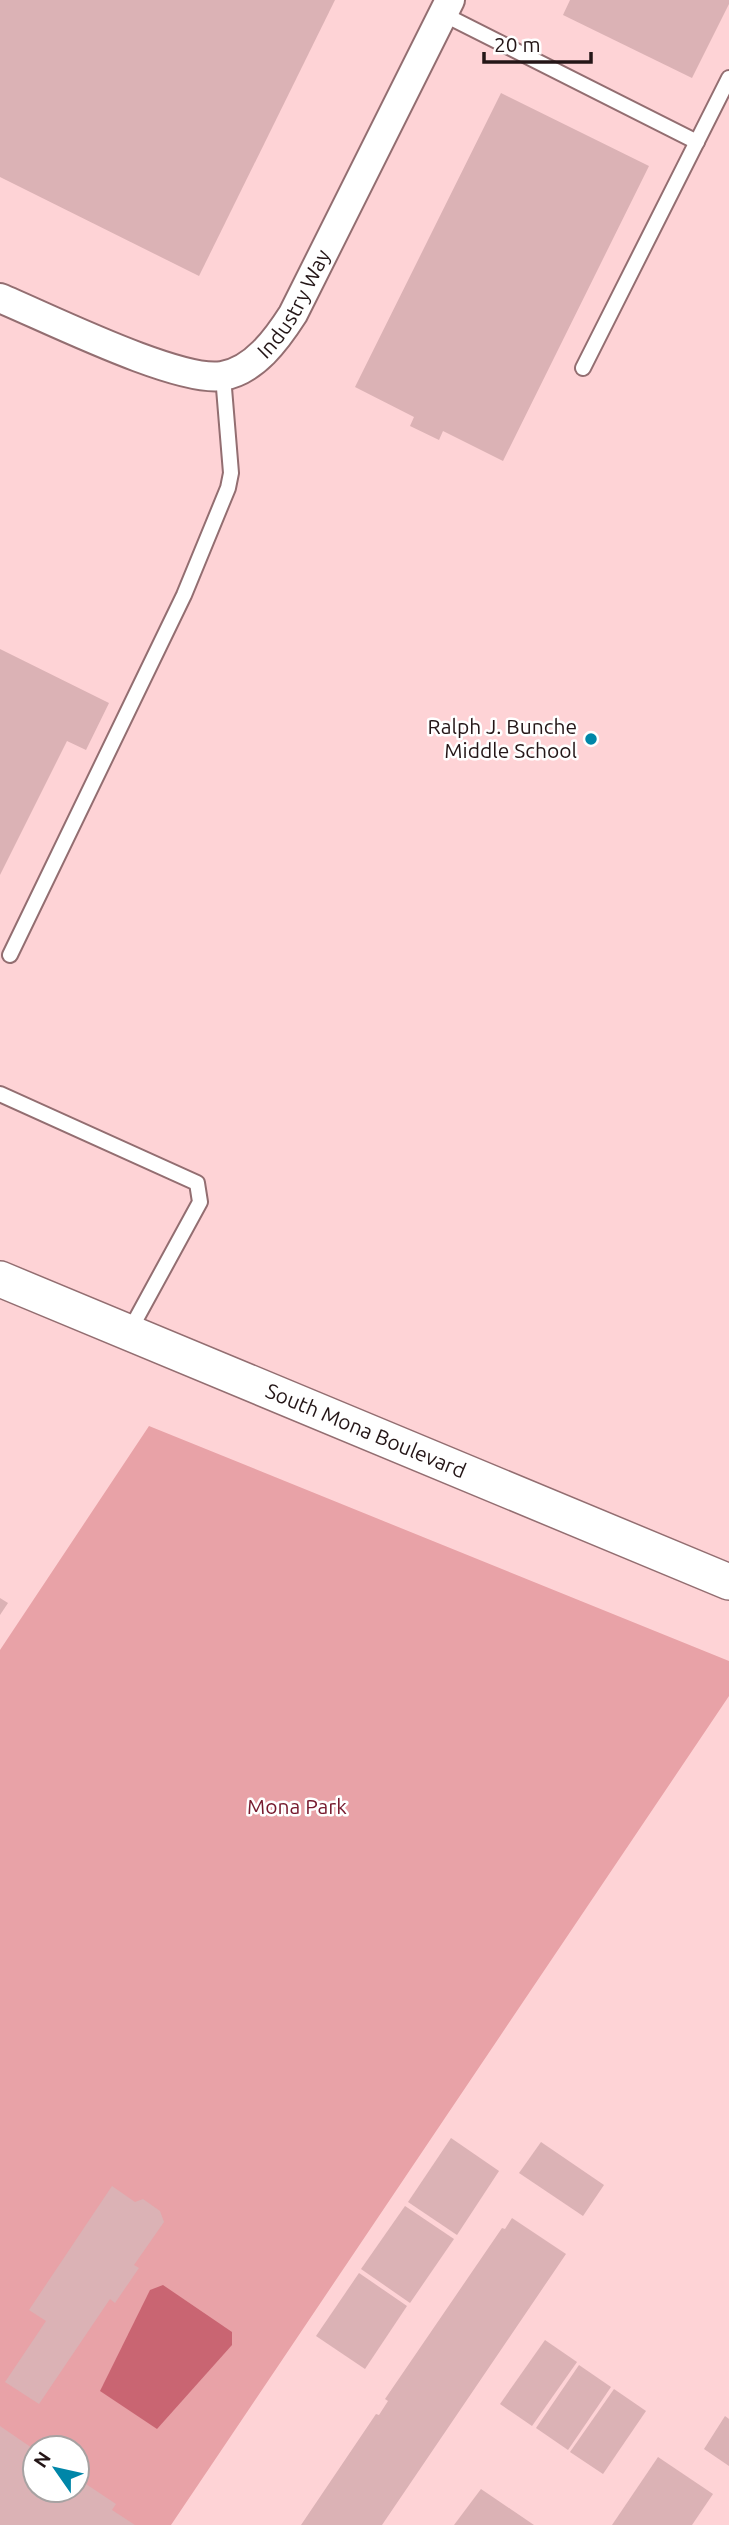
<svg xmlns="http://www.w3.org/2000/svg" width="729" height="2525" font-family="Ubuntu,sans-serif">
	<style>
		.green { fill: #e8a2a7; fill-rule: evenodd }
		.water { fill: #c96572 }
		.building { fill: #dbb2b5 }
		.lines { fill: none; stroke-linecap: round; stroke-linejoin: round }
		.service-casing { stroke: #936e71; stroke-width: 18 }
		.minor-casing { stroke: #936e71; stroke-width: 32 }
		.tertiary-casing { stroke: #936e71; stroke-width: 38 }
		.service { stroke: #fff; stroke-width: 14 }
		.minor { stroke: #fff; stroke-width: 28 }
		.tertiary { stroke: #fff; stroke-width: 35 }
		.poi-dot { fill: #0086a8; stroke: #fff; stroke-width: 2.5 }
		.labels { text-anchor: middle; stroke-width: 5; stroke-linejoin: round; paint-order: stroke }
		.street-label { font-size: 21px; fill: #241617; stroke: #fff }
		.poi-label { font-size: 21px; fill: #241617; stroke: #fff; text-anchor: end }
		.park-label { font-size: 21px; fill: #76192d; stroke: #fff }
	</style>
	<rect width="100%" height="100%" fill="#fed3d6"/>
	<path class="green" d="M149 1426 729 1661V1696L171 2525H0V1650ZM35 2448H77V2490H35Z"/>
	<polygon class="water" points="163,2285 232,2332 232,2345 157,2429 100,2391 150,2290"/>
	<g class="building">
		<polygon points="0,0 335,0 199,276 0,177"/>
		<polygon points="570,0 729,0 729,4 692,78 563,15"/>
		<polygon points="501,93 649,166 503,461 443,431 439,440 410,426 414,417 355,387"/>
		<polygon points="0,649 109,703 86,750 67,741 0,875"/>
		<polygon points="0,1598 8,1603 0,1615"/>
		<polygon points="451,2138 499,2171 457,2235 408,2202"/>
		<polygon points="541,2142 604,2185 583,2216 519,2173"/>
		<polygon points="112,2186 135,2202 143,2199 160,2211 164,2222 134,2265 139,2268 115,2303 110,2299 39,2404 5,2382 46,2321 29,2310"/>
		<polygon points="405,2206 454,2239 410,2303 361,2269"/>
		<polygon points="512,2218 566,2254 382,2525 301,2525 376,2414 379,2415 388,2401 385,2399 502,2228 505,2229"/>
		<polygon points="359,2273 407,2306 365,2369 316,2336"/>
		<polygon points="545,2340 577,2362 532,2426 500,2404"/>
		<polygon points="579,2365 611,2387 568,2450 536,2428"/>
		<polygon points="614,2389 646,2411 603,2474 570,2452"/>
		<polygon points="725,2416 729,2419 729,2466 704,2449"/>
		<polygon points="0,2426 35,2450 35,2490 77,2490 77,2478 116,2504 112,2510 135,2525 0,2525"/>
		<polygon points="658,2457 713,2494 692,2525 612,2525"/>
		<polygon points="481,2489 534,2525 454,2525"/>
	</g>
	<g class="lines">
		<g class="service-casing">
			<g id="service">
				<polyline points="443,14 697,142"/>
				<polyline points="583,368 729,78"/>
				<polyline points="10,955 184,595 228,488 231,473 223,376"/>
				<polyline points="0,1094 197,1183 200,1202 129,1332"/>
			</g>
		</g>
		<g class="minor-casing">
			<g id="minor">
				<path id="s1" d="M0 298C46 317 178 383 222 376 254 371 277 339 293 314L450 0"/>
			</g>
		</g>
		<g class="tertiary-casing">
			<g id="tertiary">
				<path id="s2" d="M0 1279 729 1582"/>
			</g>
		</g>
		<use href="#service" class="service"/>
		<use href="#minor" class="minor"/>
		<use href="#tertiary" class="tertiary"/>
	</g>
	<circle class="poi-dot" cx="591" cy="739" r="7"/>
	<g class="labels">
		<g class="street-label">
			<text dy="7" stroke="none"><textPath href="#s1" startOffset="343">Industry Way</textPath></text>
			<text dy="7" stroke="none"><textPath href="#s2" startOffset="396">South Mona Boulevard</textPath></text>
		</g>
		<g class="poi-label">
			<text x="577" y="734">Ralph J. Bunche<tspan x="577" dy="24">Middle School</tspan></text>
		</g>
		<g class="park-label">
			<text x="297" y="1814">Mona Park</text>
		</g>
	</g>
	<g transform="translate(56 2469) rotate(304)"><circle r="33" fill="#ffffff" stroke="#a7a2a2" stroke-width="2"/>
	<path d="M0-5L12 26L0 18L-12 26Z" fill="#0086a8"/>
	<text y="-10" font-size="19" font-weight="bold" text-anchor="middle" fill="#241617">N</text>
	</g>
	<path d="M484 52v10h107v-10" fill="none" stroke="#241617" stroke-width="3.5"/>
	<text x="494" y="52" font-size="21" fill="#241617" stroke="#ffffff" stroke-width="5" paint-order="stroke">20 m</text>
</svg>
